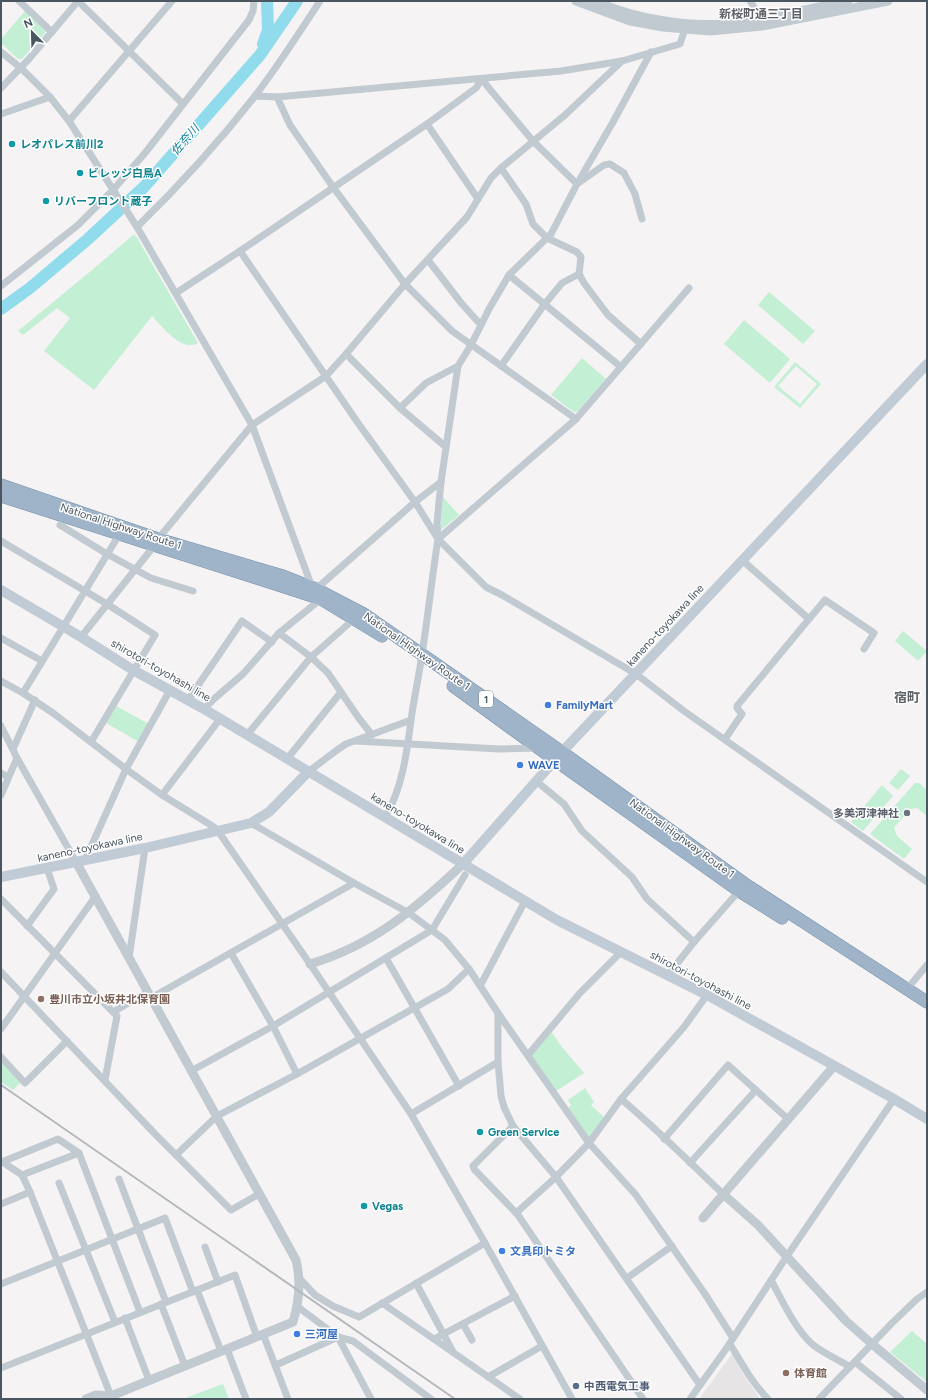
<svg xmlns="http://www.w3.org/2000/svg" width="928" height="1400" font-family="Figtree,'Noto Sans JP',sans-serif">
	<style>
		.education { fill: #e6e4e5 }
		.green { fill: #c3f0d4; fill-rule: evenodd }
		.lines { fill: none; stroke-linecap: round; stroke-linejoin: round }
		.river { stroke: #90dced; stroke-width: 12 }
		.trunk-casing { stroke: #7691ac; stroke-width: 13 }
		.minor { stroke: #c1cad1; stroke-width: 7 }
		.tertiary { stroke: #c1cad1; stroke-width: 9 }
		.secondary { stroke: #c1cbd5; stroke-width: 10 }
		.trunk { stroke: #9fb4c8; stroke-width: 12 }
		.rail { stroke: #b5b8bd; stroke-width: 2 }
		.culture-dot { fill: #0f9aa8; stroke: #fff; stroke-width: 1.5 }
		.shop-dot { fill: #3f7fe0; stroke: #fff; stroke-width: 1.5 }
		.worship-dot { fill: #6b7280; stroke: #fff; stroke-width: 1.5 }
		.education-dot { fill: #8d6e63; stroke: #fff; stroke-width: 1.5 }
		.service-dot { fill: #5c6f8a; stroke: #fff; stroke-width: 1.5 }
		.labels { text-anchor: middle; stroke-width: 3; stroke-linejoin: round; paint-order: stroke }
		.shield { fill: #fff; stroke: #808990; stroke-width: 1 }
		.shield-label { font-size: 10px; font-weight: bold; fill: #4a5660 }
		.culture-label { font-size: 11px; font-weight: bold; fill: #0d838f; stroke: #fff; text-anchor: start }
		.street-label { font-size: 11px; fill: #4a5660; stroke: #fff }
		.shop-label { font-size: 11px; font-weight: bold; fill: #366cbe; stroke: #fff; text-anchor: start }
		.worship-label { font-size: 11px; font-weight: bold; fill: #5b616d; stroke: #fff; text-anchor: end }
		.education-label { font-size: 11px; font-weight: bold; fill: #785e54; stroke: #fff; text-anchor: start }
		.service-label { font-size: 11px; font-weight: bold; fill: #4e5e75; stroke: #fff; text-anchor: start }
		.neighbourhood-label { font-size: 12px; font-weight: bold; fill: #5f6368; stroke: #fff }
		.water-label { font-size: 12px; font-style: italic; fill: #0e7f98; stroke: #fff }
		.quarter-label { font-size: 13px; font-weight: bold; fill: #5f6368; stroke: #fff }
	</style>
	<rect width="100%" height="100%" fill="#f5f3f3"/>
	<polygon class="education" points="732,1354 743,1374 760,1399 699,1399"/>
	<g class="green">
		<polygon points="25,11 46,29 46,32 22,59 18,59 1,43 1,39"/>
		<path d="M133 235 136 236 198 343C182 353 162 326 152 316L94 390 44 351 70 318 57 308 23 335 18 331 92 270Z"/>
		<polygon points="769,292 815,331 803,344 758,305"/>
		<polygon points="744,320 790,359 770,383 724,344"/>
		<polygon points="582,358 606,379 578,411 574,412 551,395"/>
		<path d="M795 362 821 384 800 408 774 387ZM796 366 817 384 800 404 778 386Z"/>
		<polygon points="443,497 459,515 442,529 440,529"/>
		<polygon points="903,631 927,651 918,661 895,641"/>
		<polygon points="116,706 149,724 139,742 106,723"/>
		<polygon points="901,769 910,776 898,790 889,783"/>
		<polygon points="915,783 919,783 927,790 927,816 917,808 910,809 894,828 897,836 912,849 904,859 870,834"/>
		<polygon points="882,785 893,796 863,831 851,822"/>
		<polygon points="551,1031 561,1046 584,1073 556,1091 532,1056 532,1053"/>
		<polygon points="1,1060 20,1080 20,1083 13,1090 1,1082"/>
		<polygon points="585,1088 594,1102 591,1105 606,1119 590,1138 588,1138 568,1108 571,1105 568,1100"/>
		<polygon points="912,1331 927,1344 927,1382 890,1352"/>
		<polygon points="223,1384 229,1399 183,1399"/>
	</g>
	<g class="lines">
		<g class="river">
			<polyline points="263,44 268,30 267,1"/>
			<polyline points="1,309 30,288 88,239 144,187 260,55 297,1"/>
		</g>
		<g class="trunk-casing">
			<g id="trunk">
				<polyline points="1,485 158,539 283,576 316,589 364,614 562,752 748,886 927,1002"/>
				<polyline points="1,496 303,593 321,599 382,636"/>
				<polyline points="453,686 555,760 739,891 782,918"/>
			</g>
		</g>
		<g class="minor">
			<polyline points="19,1 52,32"/>
			<polyline points="78,1 183,104"/>
			<polyline points="750,1 762,19"/>
			<polyline points="1,52 21,68 50,97 69,121 137,227 252,425 312,587"/>
			<polyline points="482,79 488,87 533,141 577,184 604,165 610,164 624,173 635,194 642,219"/>
			<polyline points="1,88 29,59 78,1"/>
			<polyline points="255,96 277,97 561,71 622,61 680,44 685,29"/>
			<polyline points="277,97 290,125 333,187 405,284 452,331 576,419"/>
			<polyline points="1,114 50,97"/>
			<polyline points="69,121 172,1"/>
			<polyline points="427,124 478,199"/>
			<polyline points="501,168 526,204 533,224 547,238 577,252 581,257 579,274 584,283 608,315 641,344"/>
			<path d="M137 227C179 186 219 142 255 96 278 66 299 33 320 1"/>
			<polyline points="240,251 358,423 415,502 438,539 486,587 502,595 636,674 684,711 927,882"/>
			<polyline points="428,260 462,304 481,325"/>
			<polyline points="509,275 621,367"/>
			<polyline points="1,286 78,225 113,190 145,153 249,20 253,11 254,1"/>
			<polyline points="176,293 240,251 427,124 476,88 482,79"/>
			<polyline points="346,354 400,408 446,447"/>
			<polyline points="501,366 544,305 562,283 579,274"/>
			<polyline points="400,408 426,383 458,366"/>
			<polyline points="60,525 107,554 151,578 193,591"/>
			<polyline points="158,539 252,425 326,376 346,354 405,284 467,217 491,178 501,168 565,115 622,61"/>
			<polyline points="438,539 576,419 689,288"/>
			<polyline points="1,541 107,604 155,635 91,742"/>
			<polyline points="742,560 809,619 825,600 874,633 864,649"/>
			<polyline points="316,589 415,502 441,482"/>
			<polyline points="279,633 311,657 328,673 358,717 372,735"/>
			<polyline points="81,637 154,546"/>
			<polyline points="1,638 42,661"/>
			<polyline points="1,681 23,693 53,713 126,769 162,795 214,827 218,831 310,964 411,1114 485,1243 572,1399"/>
			<polyline points="23,693 119,535"/>
			<polyline points="188,700 242,621 272,642"/>
			<polyline points="204,709 215,698 243,674 279,633 321,599"/>
			<polyline points="1,726 17,758 76,862"/>
			<polyline points="247,735 311,657 354,619"/>
			<polyline points="725,739 742,714 737,708 737,706 809,619"/>
			<polyline points="356,741 499,749 537,748"/>
			<polyline points="13,749 35,700"/>
			<polyline points="287,759 341,692"/>
			<polyline points="308,772 337,750 346,744 411,720"/>
			<polyline points="1,773 8,777"/>
			<polyline points="536,781 564,804 582,831 632,877 647,899 694,942"/>
			<polyline points="1,795 17,758"/>
			<polyline points="162,795 220,719"/>
			<path d="M385 817C402 790 407 752 411 720 414 698 419 676 422 654 428 616 432 577 438 539L437 523 441 482 458 366 471 345 489 309 509 275 551 234 577 184 613 122 651 52"/>
			<polyline points="251,823 354,883 409,913 445,940 469,969 498,1013 589,1143 636,1195 705,1294 733,1338"/>
			<polyline points="85,860 126,769 170,690"/>
			<polyline points="1,899 117,1016 105,1080"/>
			<polyline points="27,926 54,889 47,868"/>
			<polyline points="231,953 273,1026 297,1074"/>
			<polyline points="129,958 145,848"/>
			<polyline points="386,958 459,1086"/>
			<polyline points="1,972 156,1135 231,1210 259,1194"/>
			<polyline points="668,975 694,942 739,891"/>
			<polyline points="480,986 525,901"/>
			<polyline points="907,989 927,965"/>
			<polyline points="151,998 354,883"/>
			<polyline points="113,1012 148,992"/>
			<polyline points="498,1013 498,1062 501,1096 504,1107 513,1126 556,1177 700,1385"/>
			<polyline points="1,1029 95,897"/>
			<polyline points="528,1055 580,993 621,952"/>
			<polyline points="1,1057 25,1083 67,1041"/>
			<polyline points="191,1071 273,1026 432,930 465,875"/>
			<path d="M621 1099C657 1129 689 1162 723 1194"/>
			<polyline points="411,1114 498,1062"/>
			<polyline points="513,1126 473,1166 474,1169 518,1215 643,1399"/>
			<polyline points="664,1139 728,1065 788,1119"/>
			<polyline points="176,1155 217,1116 297,1074 448,989 469,969"/>
			<polyline points="1,1161 22,1175 30,1192 111,1396"/>
			<polyline points="2,1162 58,1139 79,1153 140,1312"/>
			<polyline points="690,1163 756,1090"/>
			<polyline points="22,1175 79,1153"/>
			<polyline points="119,1179 166,1302"/>
			<polyline points="59,1183 115,1322"/>
			<polyline points="1,1204 30,1192"/>
			<polyline points="516,1213 556,1177 589,1143 621,1099 684,1027 707,995"/>
			<polyline points="205,1247 218,1282"/>
			<polyline points="299,1278 315,1295 333,1306 359,1317 485,1243"/>
			<polyline points="627,1278 672,1246"/>
			<path d="M771 1280C782 1300 794 1327 811 1343 819 1351 839 1360 850 1367"/>
			<polyline points="416,1283 453,1352"/>
			<polyline points="1,1284 165,1218 193,1292"/>
			<polyline points="197,1290 221,1351"/>
			<polyline points="382,1303 520,1399"/>
			<polyline points="161,1304 185,1366"/>
			<polyline points="298,1307 338,1337 353,1341 431,1399"/>
			<polyline points="125,1318 149,1380"/>
			<polyline points="463,1324 472,1340"/>
			<polyline points="263,1334 288,1399"/>
			<polyline points="338,1337 371,1399"/>
			<polyline points="434,1339 515,1296"/>
			<path d="M730 1344C741 1362 752 1383 768 1399"/>
			<polyline points="227,1349 246,1399"/>
			<polyline points="855,1362 901,1399"/>
			<polyline points="276,1365 338,1337"/>
			<polyline points="1,1368 235,1275 257,1337"/>
			<polyline points="488,1377 542,1346"/>
			<polyline points="690,1399 726,1349 787,1256 894,1099"/>
			<polyline points="819,1399 892,1323 917,1299 927,1292"/>
		</g>
		<g class="tertiary">
			<polyline points="576,1 630,21 663,27 710,31 762,26 888,1"/>
			<path d="M595 1C632 18 684 27 725 24 766 20 807 9 848 1"/>
			<path d="M76 862 296 1260C301 1280 299 1302 293 1322L111 1396 96 1395 86 1399"/>
			<path d="M310 964C374 945 416 908 463 864"/>
			<polyline points="723,1194 758,1225 846,1321 872,1344 927,1390"/>
			<polyline points="703,1218 834,1066"/>
		</g>
		<g class="secondary">
			<polyline points="1,590 81,637 133,670 204,709 557,920 707,995 894,1099 927,1119"/>
			<polyline points="463,864 562,752 927,364"/>
			<polyline points="1,877 145,848 251,823 269,812 308,772"/>
		</g>
		<use href="#trunk" class="trunk"/>
		<polyline class="rail" points="1,1085 455,1399"/>
	</g>
	<g class="culture-dot">
		<circle cx="12" cy="144" r="4"/>
		<circle cx="80" cy="173" r="4"/>
		<circle cx="46" cy="201" r="4"/>
		<circle cx="480" cy="1132" r="4"/>
		<circle cx="364" cy="1206" r="4"/>
	</g>
	<g class="shop-dot">
		<circle cx="548" cy="705" r="4"/>
		<circle cx="520" cy="765" r="4"/>
		<circle cx="502" cy="1251" r="4"/>
		<circle cx="297" cy="1334" r="4"/>
	</g>
	<circle class="worship-dot" cx="907" cy="813" r="4"/>
	<g class="education-dot">
		<circle cx="41" cy="999" r="4"/>
		<circle cx="786" cy="1373" r="4"/>
	</g>
	<circle class="service-dot" cx="576" cy="1386" r="4"/>
	<g class="labels">
		<rect class="shield" x="479" y="691" width="14" height="16" rx="3"/>
		<g class="shield-label">
			<text x="486" y="703">1</text>
		</g>
		<g class="culture-label">
			<text x="20" y="148">レオパレス前川2</text>
			<text x="88" y="177">ビレッジ白鳥A</text>
			<text x="54" y="205">リバーフロント蔵子</text>
			<text x="488" y="1136">Green Service</text>
			<text x="372" y="1210">Vegas</text>
		</g>
		<g class="street-label">
			<text transform="translate(121 526) rotate(18)" y="4">National Highway Route 1</text>
			<text transform="translate(665 625) rotate(-47)" y="4">kaneno-toyokawa line</text>
			<text transform="translate(417 651) rotate(35)" y="4">National Highway Route 1</text>
			<text transform="translate(161 670) rotate(30)" y="4">shirotori-toyohashi line</text>
			<text transform="translate(418 823) rotate(31)" y="4">kaneno-toyokawa line</text>
			<text transform="translate(682 838) rotate(36)" y="4">National Highway Route 1</text>
			<text transform="translate(90 847) rotate(-12)" y="4">kaneno-toyokawa line</text>
			<text transform="translate(701 980) rotate(28)" y="4">shirotori-toyohashi line</text>
		</g>
		<g class="shop-label">
			<text x="556" y="709">FamilyMart</text>
			<text x="528" y="769">WAVE</text>
			<text x="510" y="1255">文具印トミタ</text>
			<text x="305" y="1338">三河屋</text>
		</g>
		<g class="worship-label">
			<text x="899" y="817">多美河津神社</text>
		</g>
		<g class="education-label">
			<text x="49" y="1003">豊川市立小坂井北保育園</text>
			<text x="794" y="1377">体育館</text>
		</g>
		<g class="service-label">
			<text x="584" y="1390">中西電気工事</text>
		</g>
		<g class="neighbourhood-label">
			<text x="761" y="18">新桜町通三丁目</text>
		</g>
		<g class="water-label">
			<text transform="translate(185 140) rotate(-49)" y="4">佐奈川</text>
		</g>
		<g class="quarter-label">
			<text x="907" y="702">宿町</text>
		</g>
	</g>
	<rect width="928" height="1400" fill="none" stroke="#4a5660" stroke-width="4"/>
	<g transform="translate(32 32) rotate(337)" stroke="#ffffff" stroke-width="3" paint-order="stroke">
	<path d="M0-3L7 15L0 10L-7 15Z" fill="#4a5660"/>
	<text y="-6" font-size="11" font-weight="bold" text-anchor="middle" fill="#4a5660">N</text>
	</g>
</svg>
